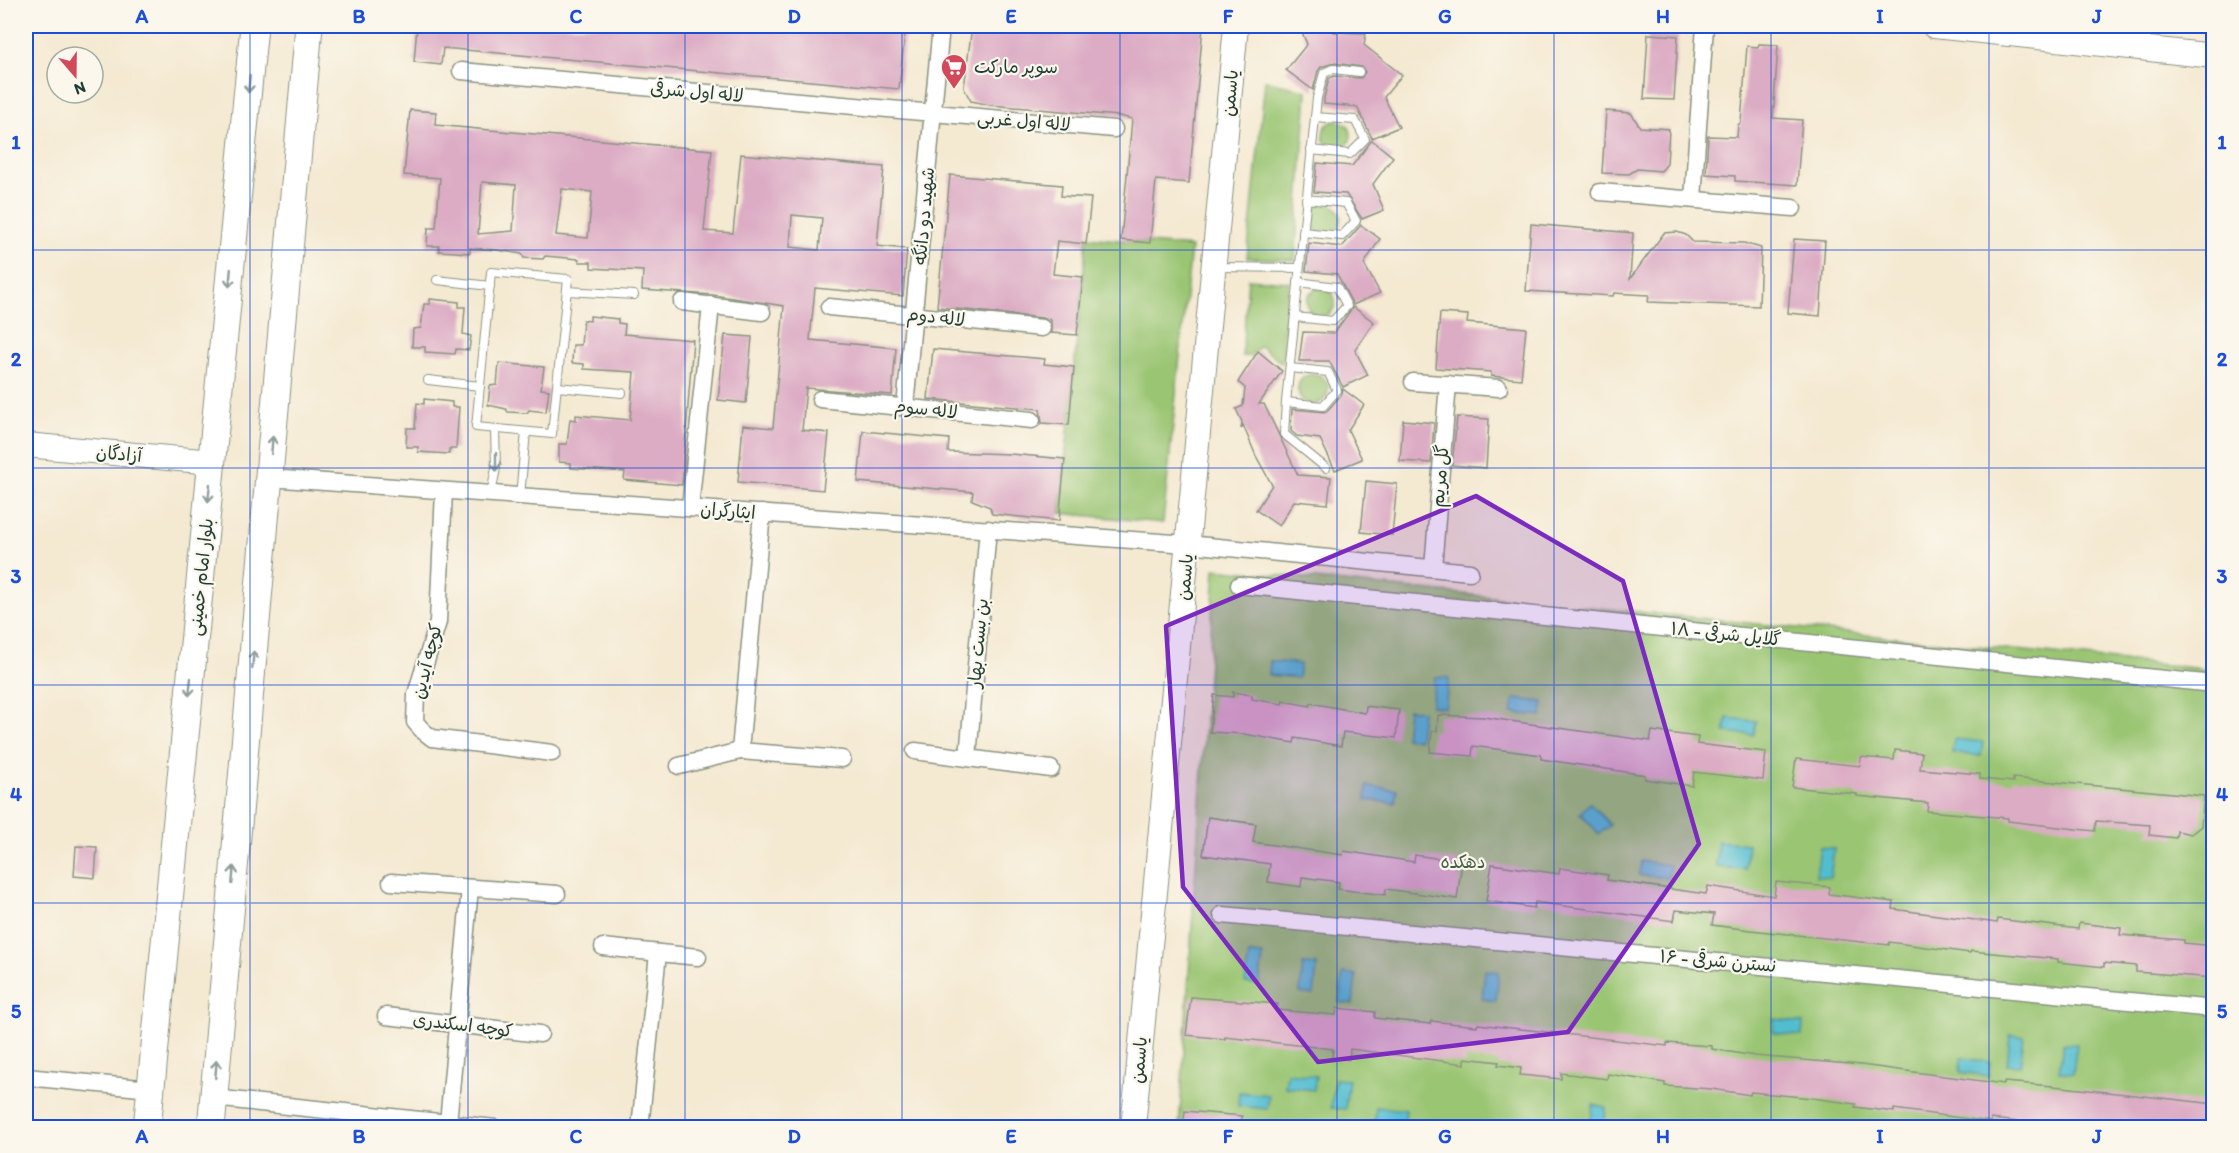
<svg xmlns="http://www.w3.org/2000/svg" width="2239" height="1153" font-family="Itim,'Playpen Sans Arabic',sans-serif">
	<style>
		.green { fill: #9ac572; stroke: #5c8153; stroke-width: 1.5 }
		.water { fill: #53bdd0; stroke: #397d82; stroke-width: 1.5 }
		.building { fill: #dcacc4; fill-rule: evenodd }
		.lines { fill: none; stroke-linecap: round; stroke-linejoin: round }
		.lane-casing { stroke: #8a9382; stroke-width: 10 }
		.street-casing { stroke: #8a9382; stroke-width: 19 }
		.secondary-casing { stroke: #8a9382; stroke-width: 26 }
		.primary-casing { stroke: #8a9382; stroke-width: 29 }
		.lane { stroke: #fff; stroke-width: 8 }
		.street { stroke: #fff; stroke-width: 16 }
		.secondary { stroke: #fff; stroke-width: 24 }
		.primary { stroke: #fff; stroke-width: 27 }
		.oneway { stroke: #8f9e9a }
		.marked { fill: #7b2cbf; fill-opacity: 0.2; stroke: #7b2cbf; stroke-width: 4.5; stroke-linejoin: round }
		.grid { fill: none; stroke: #1d4ed8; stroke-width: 1.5; stroke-opacity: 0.55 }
		.labels { text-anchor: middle; stroke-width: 4.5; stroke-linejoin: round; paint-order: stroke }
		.poi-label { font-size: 18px; fill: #1f3d34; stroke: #fbf7ec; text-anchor: start }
		.street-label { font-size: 18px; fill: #1f3d34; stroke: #fbf7ec }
		.park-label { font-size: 18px; fill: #3e5f44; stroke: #fbf7ec }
		.neatline { fill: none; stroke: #1d4ed8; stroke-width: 2 }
		.grid-label { font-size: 20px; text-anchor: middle; font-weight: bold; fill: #1d4ed8 }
	</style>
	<rect width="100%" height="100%" fill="#fbf7ec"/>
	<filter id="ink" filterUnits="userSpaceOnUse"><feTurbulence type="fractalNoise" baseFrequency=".0167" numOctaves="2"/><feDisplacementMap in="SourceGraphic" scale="12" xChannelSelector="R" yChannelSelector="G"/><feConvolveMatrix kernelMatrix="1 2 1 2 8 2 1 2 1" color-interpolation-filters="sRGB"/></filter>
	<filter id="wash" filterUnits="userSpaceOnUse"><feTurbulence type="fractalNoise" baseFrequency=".008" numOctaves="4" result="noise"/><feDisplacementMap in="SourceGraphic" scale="24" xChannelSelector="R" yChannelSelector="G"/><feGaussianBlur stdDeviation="1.35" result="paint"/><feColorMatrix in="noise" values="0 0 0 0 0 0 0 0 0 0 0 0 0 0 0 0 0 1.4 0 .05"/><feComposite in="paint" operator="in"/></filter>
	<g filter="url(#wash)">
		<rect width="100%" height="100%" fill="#f4e9d1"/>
		<g class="green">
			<polygon points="1265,80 1307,91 1295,260 1247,258"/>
			<circle cx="1337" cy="135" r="14"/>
			<circle cx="1326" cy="219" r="15"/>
			<polygon points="1087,237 1191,247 1163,523 1060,513"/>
			<polygon points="1248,279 1289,282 1282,363 1260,346 1251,356 1242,356"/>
			<circle cx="1321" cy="302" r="14"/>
			<circle cx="1313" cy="389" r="15"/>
			<polygon points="1215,569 2213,670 2213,1127 1179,1128"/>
		</g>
		<g class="water">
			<polygon points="1270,661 1300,664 1298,678 1269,675"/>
			<polygon points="1435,677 1449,678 1445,708 1431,706"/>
			<polygon points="1514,699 1543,702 1542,716 1512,713"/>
			<polygon points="1408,709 1422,711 1419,740 1405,738"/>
			<polygon points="1727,718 1756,721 1754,735 1725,732"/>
			<polygon points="1954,739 1983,742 1981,756 1952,753"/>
			<polygon points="1367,786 1397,790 1395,803 1366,800"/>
			<polygon points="1590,803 1610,825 1599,834 1580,813"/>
			<polygon points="1718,841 1748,844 1745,869 1716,867"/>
			<polygon points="1820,847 1834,849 1830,878 1816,876"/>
			<polygon points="1641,861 1670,865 1668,878 1639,875"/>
			<polygon points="1249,954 1263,955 1259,985 1245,983"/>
			<polygon points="1303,964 1317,965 1314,995 1300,993"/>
			<polygon points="1485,970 1499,972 1496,1001 1482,999"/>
			<polygon points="1343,973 1356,975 1353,1004 1339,1002"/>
			<polygon points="1774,1019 1803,1023 1802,1036 1773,1033"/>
			<polygon points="2010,1035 2024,1036 2020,1065 2007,1064"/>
			<polygon points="2063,1043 2077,1044 2073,1073 2059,1072"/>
			<polygon points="1961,1058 1990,1062 1989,1076 1960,1072"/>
			<polygon points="1287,1073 1316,1076 1314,1090 1285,1087"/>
			<polygon points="1335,1079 1349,1080 1345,1109 1331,1108"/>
			<polygon points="1239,1092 1269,1095 1267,1109 1238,1106"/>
			<polygon points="1593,1105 1606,1107 1604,1127 1590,1127"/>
			<polygon points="1376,1107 1406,1110 1404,1124 1375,1121"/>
			<polygon points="1428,1121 1457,1124 1457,1127 1427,1127"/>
		</g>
		<g id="blocks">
			<g class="building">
				<polygon points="417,26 831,26 905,32 899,89 443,48 441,65 414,62"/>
				<polygon points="972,26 1203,26 1189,183 1156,180 1150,243 1121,240 1132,119 1119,116 990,105 971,101 964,88"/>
				<polygon points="1299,26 1330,26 1333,32 1366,33 1364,45 1402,75 1384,97 1399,127 1372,138 1357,107 1324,104 1324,98 1329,78 1334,76 1361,78 1365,72 1362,67 1334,63 1321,67 1318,71 1313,90 1286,70 1307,44"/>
				<polygon points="1648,34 1678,36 1674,100 1644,99"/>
				<polygon points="1759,44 1778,45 1773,118 1802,120 1797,185 1735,181 1735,176 1706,174 1708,136 1737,137 1738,125 1741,122 1747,46 1758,47"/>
				<path d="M410 110 436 112 435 125 712 150 704 231 733 233 741 154 884 167 877 246 907 249 903 296 815 288 810 340 896 348 892 395 806 388 802 430 829 433 823 490 738 482 743 425 773 428 784 306 713 295 642 290 643 271 591 268V262H579V259L545 256 543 259 524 258 522 254 497 250 470 248V253L439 251V246H427L428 228H436L440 178 404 175ZM482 182 516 185 513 231 478 234ZM562 189 592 192 588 238 556 235ZM792 215 822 218 819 250 790 247Z"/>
				<polygon points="1606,111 1631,113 1640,127 1669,129 1667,164 1661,171 1637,169 1629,174 1602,173"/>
				<polygon points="1372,140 1393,157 1373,184 1384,210 1362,219 1346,194 1314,192 1316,174 1317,163 1352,166"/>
				<polygon points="950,175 1062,185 1061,196 1091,198 1086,244 1057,241 1053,274 1083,277 1077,335 1051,333 1051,323 1049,319 1043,318 937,307"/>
				<polygon points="1531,224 1633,233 1630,279 1664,233 1677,232 1686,235 1693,242 1744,243 1761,248 1759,306 1648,302 1649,295 1629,294 1614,293 1613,296 1526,291"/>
				<polygon points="1361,225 1380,239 1364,264 1380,293 1353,305 1337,274 1306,271 1309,243 1342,247"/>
				<polygon points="1794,239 1825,241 1820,316 1788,313"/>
				<polygon points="430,299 459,302 459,307 465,307 463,334 471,336 469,350 456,349 455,354 425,352 425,347 412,347 413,329 421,328 424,304 430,304"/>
				<polygon points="1353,307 1374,322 1355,350 1368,375 1343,387 1329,361 1299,361 1303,332 1334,333"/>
				<polygon points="1440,313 1468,315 1467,323 1526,328 1521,379 1491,376 1491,372 1436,368"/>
				<polygon points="590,316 618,319 618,323 625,324 624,334 693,340 682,485 624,480 625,472 571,468 571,463 559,462 559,444 567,444 570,419 576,420 576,415 630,420 634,372 584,369 584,364 572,363 573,345 581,345 583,320 590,321"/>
				<polygon points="725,335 752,337 746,403 718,400"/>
				<polygon points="933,349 1045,359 1044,364 1074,367 1069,425 1042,423 1040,409 928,399"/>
				<polygon points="1258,351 1282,371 1259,404 1264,404 1298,475 1331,477 1328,504 1294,501 1279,526 1256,510 1272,485 1256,456 1243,425 1241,429 1242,422 1236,409 1243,406 1245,388 1238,382"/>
				<polygon points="499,363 544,367 541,389 549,390 546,412 529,410 527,413 508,412 506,409 488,405 490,386 497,385"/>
				<polygon points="1343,389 1364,405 1348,430 1362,459 1335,470 1320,439 1297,436 1291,431 1292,409 1326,412 1342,394"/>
				<polygon points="424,399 452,402 452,407 459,407 456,449 449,449 449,454 418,452 418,447 406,447 407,428 415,428 417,403 424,404"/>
				<polygon points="1457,417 1489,419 1486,468 1452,465"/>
				<polygon points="1403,420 1434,423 1431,463 1400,461"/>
				<polygon points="863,431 949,439 948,452 1010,454 1065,459 1059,521 992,514 990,507 972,500 973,492 858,482"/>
				<polygon points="1366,481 1397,484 1392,535 1361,532"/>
				<polygon points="1233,692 1252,695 1252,699 1282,704 1283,701 1310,706 1311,703 1365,713 1366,706 1399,710 1396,738 1343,732 1341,746 1295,738 1294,743 1244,734 1210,732 1214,695 1233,697"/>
				<polygon points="1438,715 1483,717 1650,741 1652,731 1698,737 1697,744 1766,752 1763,780 1694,772 1692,786 1645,779 1645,775 1541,759 1541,755 1473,746 1472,756 1430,752 1432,731 1437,731"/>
				<polygon points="1895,750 1922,753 1920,769 1980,774 1980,779 2013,782 2013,778 2204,796 2201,826 2191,834 2177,831 2176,838 2149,835 2150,825 2096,821 2095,831 2076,829 2008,821 2008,818 1927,811 1928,803 1857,796 1857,794 1792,787 1796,759 1860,766 1861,757 1894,760"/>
				<polygon points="1208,817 1256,824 1253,842 1343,855 1344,851 1414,862 1415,855 1462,862 1457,899 1386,889 1385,895 1338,889 1339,882 1302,877 1301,887 1268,882 1270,864 1203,855"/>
				<polygon points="76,846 97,847 95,878 74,876"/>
				<polygon points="1492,864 1559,874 1560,868 1608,875 1607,880 1706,894 1708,886 1774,896 1776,882 1830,887 1829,894 1894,902 1893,909 1997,923 1998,919 2078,929 2079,923 2121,928 2120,935 2184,940 2184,943 2214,946 2214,978 2136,972 2136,966 2104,963 2104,967 2058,962 2058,959 1971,951 1970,953 1889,942 1889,945 1750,930 1712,925 1714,914 1676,910 1674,921 1535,902 1534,908 1486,901"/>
				<polygon points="1191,997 1278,1004 1277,1010 1336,1015 1337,1008 1375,1012 1375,1018 1430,1024 1431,1021 1477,1026 1478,1024 1667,1046 1667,1043 1712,1046 1712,1049 1755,1056 1861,1065 2004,1084 2004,1082 2053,1086 2198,1102 2214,1104 2214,1128 2076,1128 1991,1119 1991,1122 1894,1109 1894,1112 1855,1107 1856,1104 1812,1098 1751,1092 1750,1095 1712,1089 1665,1086 1665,1083 1608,1074 1607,1079 1561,1073 1561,1079 1520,1075 1521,1068 1498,1065 1499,1062 1465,1058 1465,1064 1350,1049 1349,1060 1332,1058 1333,1049 1225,1037 1225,1039 1186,1035"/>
				<polygon points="1185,1111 1242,1116 1242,1128 1183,1128"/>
			</g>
		</g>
	</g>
	<g filter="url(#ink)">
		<use href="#blocks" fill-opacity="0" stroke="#8a9382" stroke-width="1.5"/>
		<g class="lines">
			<g class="lane-casing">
				<g id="lane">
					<polyline points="1311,150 1350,154 1365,139 1355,120 1315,117"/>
					<polyline points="1303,232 1342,236 1356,221 1346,203 1306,199"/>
					<polyline points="1214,267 1299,268"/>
					<polygon points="491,272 568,279 552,434 476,427"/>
					<polyline points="437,280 490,286"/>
					<polyline points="567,291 634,295"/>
					<polyline points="1295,317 1333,321 1347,306 1337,287 1298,282"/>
					<polyline points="428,380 480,386"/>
					<polyline points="557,387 622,393"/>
					<polyline points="1286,402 1323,406 1337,390 1328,372 1290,368"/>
					<polyline points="1326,468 1284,434 1286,402 1317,98 1324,73 1333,69 1359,72"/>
					<polyline points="491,494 496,468 495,429"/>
					<polyline points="520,496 526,432"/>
				</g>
			</g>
			<g class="street-casing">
				<g id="street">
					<polyline points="461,71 1114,129"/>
					<polyline points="1600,192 1793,208"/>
					<polyline points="1693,199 1705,26"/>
					<polyline points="682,302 762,312"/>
					<polyline points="829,307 1042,328"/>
					<polyline points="1413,382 1499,388"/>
					<polyline points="820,399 1032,420"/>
					<polyline points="905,407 941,26"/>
					<polyline points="269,478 1188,544 1470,572"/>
					<polyline points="444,491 438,622 416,694 415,722 423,731 432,738 552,753"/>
					<polyline points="690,508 711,305"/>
					<polyline points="1433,568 1448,384"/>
					<polyline points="1239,585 2214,684"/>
					<polyline points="740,751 842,759"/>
					<polyline points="915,751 1051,769"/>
					<polyline points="968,757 988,529"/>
					<polyline points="679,766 740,751 762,513"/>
					<polyline points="391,882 557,894"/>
					<polyline points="1222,915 2214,1009"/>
					<polyline points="603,947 698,957"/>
					<polyline points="386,1016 540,1034"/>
					<polyline points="26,1077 151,1089"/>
					<polyline points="213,1098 495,1128"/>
					<polyline points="448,1123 470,888"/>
					<polyline points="640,1128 658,953"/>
				</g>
			</g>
			<g class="secondary-casing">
				<g id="secondary">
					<polyline points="1934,26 2214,56"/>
					<polyline points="26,445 212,462"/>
					<polyline points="1133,1128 1236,26"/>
				</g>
			</g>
			<g class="primary-casing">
				<g id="primary">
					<polyline points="147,1128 254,26"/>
					<polyline points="211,1128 309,26"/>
				</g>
			</g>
			<use href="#lane" class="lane"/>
			<use href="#street" class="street"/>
			<use href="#secondary" class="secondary"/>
			<use href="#primary" class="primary"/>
		</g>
		<defs><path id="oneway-shaft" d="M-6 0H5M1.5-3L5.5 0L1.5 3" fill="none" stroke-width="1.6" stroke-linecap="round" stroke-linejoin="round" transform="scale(1.5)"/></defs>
		<g class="oneway">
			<use href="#oneway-shaft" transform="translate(249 84) rotate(95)"/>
			<use href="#oneway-shaft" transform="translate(230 278) rotate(95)"/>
			<use href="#oneway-shaft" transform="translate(272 445) rotate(-85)"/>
			<use href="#oneway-shaft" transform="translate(496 462) rotate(90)"/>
			<use href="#oneway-shaft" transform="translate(209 493) rotate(96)"/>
			<use href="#oneway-shaft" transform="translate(253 660) rotate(-85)"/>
			<use href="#oneway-shaft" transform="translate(190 687) rotate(96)"/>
			<use href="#oneway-shaft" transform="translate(233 875) rotate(-85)"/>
			<use href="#oneway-shaft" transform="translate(216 1069) rotate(-85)"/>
		</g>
	</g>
	<path class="marked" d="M1476 496 1623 581 1699 844 1568 1032 1318 1062 1183 887 1166 626Z"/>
	<path class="grid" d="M250 26V1128M468 26V1128M685 26V1128M902 26V1128M1120 26V1128M1337 26V1128M1554 26V1128M1771 26V1128M1989 26V1128M26 250H2214M26 468H2214M26 685H2214M26 903H2214"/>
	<defs>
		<g id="supermarket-pin" transform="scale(1.35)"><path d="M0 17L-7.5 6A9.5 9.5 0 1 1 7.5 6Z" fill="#d1495b" stroke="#fbf7ec"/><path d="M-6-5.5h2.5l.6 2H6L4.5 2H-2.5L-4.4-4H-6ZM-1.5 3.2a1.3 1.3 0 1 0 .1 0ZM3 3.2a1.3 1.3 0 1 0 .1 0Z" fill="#fff"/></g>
	</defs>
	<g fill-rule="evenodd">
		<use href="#supermarket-pin" x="954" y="67"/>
	</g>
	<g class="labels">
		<g class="poi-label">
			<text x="974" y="73">سوپر مارکت</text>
		</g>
		<g class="street-label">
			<text transform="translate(697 92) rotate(5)" y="6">لاله اول شرقی</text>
			<text transform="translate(1230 93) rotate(-85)" y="6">یاسمن</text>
			<text transform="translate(1024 121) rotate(5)" y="6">لاله اول غربی</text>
			<text transform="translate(924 216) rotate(-85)" y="6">شهید دو دانگه</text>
			<text transform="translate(936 317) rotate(6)" y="6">لاله دوم</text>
			<text transform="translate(926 409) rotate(6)" y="6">لاله سوم</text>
			<text transform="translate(119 454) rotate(5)" y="6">آزادگان</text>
			<text transform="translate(1440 476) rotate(-85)" y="6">گل مریم</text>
			<text transform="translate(728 511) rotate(4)" y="6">ایثارگران</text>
			<text transform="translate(201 577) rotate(-84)" y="6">بلوار امام خمینی</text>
			<text transform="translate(1185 577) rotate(-85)" y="6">یاسمن</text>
			<text transform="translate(1726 634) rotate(6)" y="6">گلایل شرقی - ۱۸</text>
			<text transform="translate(978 643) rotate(-85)" y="6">بن بست بهار</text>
			<text transform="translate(427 661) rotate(-76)" y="6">کوچه آیدین</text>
			<text transform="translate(1718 961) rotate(5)" y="6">نسترن شرقی - ۱۶</text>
			<text transform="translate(463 1025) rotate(7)" y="6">کوچه اسکندری</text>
			<text transform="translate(1139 1060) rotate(-85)" y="6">یاسمن</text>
		</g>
		<g class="park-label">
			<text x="1463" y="868">دهکده</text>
		</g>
	</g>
	<rect width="2239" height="1153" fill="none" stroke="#fbf7ec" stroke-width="66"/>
	<g transform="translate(75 75) rotate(160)"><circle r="28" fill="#fbf7ec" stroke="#a3ada2" stroke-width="1.5"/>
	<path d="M0-4.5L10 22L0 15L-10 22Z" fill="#d1495b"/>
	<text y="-9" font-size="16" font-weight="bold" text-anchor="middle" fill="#1f3d34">N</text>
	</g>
	<rect x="33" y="33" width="2173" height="1087" class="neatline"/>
	<g class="grid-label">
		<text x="142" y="23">A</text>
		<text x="359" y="23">B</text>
		<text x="576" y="23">C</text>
		<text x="794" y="23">D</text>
		<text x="1011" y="23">E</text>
		<text x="1228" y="23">F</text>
		<text x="1445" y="23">G</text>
		<text x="1663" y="23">H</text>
		<text x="1880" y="23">I</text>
		<text x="2097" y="23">J</text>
		<text x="16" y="149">1</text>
		<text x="2222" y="149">1</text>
		<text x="16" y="366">2</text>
		<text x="2222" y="366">2</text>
		<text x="16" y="583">3</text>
		<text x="2222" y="583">3</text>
		<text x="16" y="801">4</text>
		<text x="2222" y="801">4</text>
		<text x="16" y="1018">5</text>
		<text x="2222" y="1018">5</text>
		<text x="142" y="1143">A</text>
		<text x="359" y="1143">B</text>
		<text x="576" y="1143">C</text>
		<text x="794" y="1143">D</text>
		<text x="1011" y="1143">E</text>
		<text x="1228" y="1143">F</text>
		<text x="1445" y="1143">G</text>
		<text x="1663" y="1143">H</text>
		<text x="1880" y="1143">I</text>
		<text x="2097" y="1143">J</text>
	</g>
</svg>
